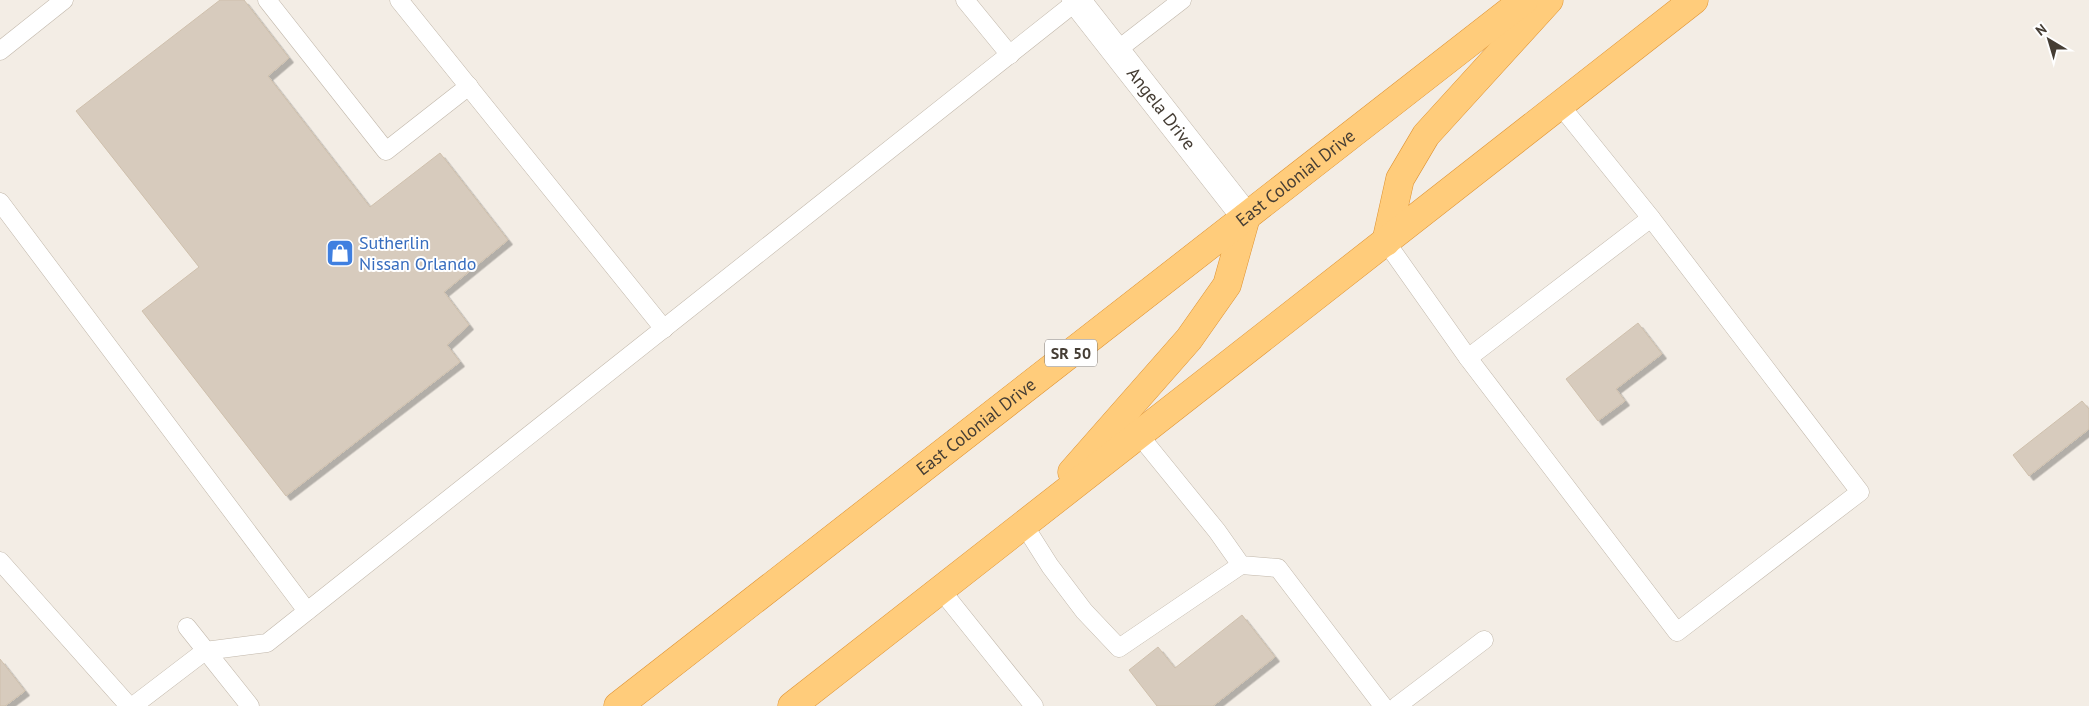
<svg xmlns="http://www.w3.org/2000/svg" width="2089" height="706" font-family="'PT Sans',sans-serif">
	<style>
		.building { fill: #d7cbbd; stroke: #cfc0ad; filter: url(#shadow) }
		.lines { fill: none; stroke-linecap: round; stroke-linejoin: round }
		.service-casing { stroke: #c1b7aa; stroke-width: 19 }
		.minor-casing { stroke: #c1b7aa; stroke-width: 29 }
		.trunk-casing { stroke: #df9332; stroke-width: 29 }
		.service { stroke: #fff; stroke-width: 18 }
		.minor { stroke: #fff; stroke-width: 28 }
		.trunk { stroke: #ffcc7b; stroke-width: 28 }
		.labels { text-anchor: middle; stroke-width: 4; stroke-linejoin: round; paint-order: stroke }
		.shield { fill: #fff; stroke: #7d7771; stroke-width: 1 }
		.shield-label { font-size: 16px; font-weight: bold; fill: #453d34 }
		.street-label { font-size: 18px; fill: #453d34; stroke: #fff }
		.shop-label { font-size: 18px; fill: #366cbe; stroke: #fff; text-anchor: start }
	</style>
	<defs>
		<filter id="shadow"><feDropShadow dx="4.5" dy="4.5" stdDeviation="0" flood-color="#0004"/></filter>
	</defs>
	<rect width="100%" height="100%" fill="#f3ede5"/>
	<g class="building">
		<polygon points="220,0 244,0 289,58 268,76 370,207 440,153 508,240 444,292 469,325 447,345 460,362 286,496 142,311 199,267 76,111"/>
		<polygon points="1638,323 1662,354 1616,389 1625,401 1598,421 1566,379"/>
		<polygon points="2082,401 2089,409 2089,429 2029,476 2013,455"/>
		<polygon points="1242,615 1275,657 1213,706 1157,706 1129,670 1158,647 1175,668"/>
		<polygon points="0,659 25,691 5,706 0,706"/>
	</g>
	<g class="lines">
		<g class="service-casing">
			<g id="service">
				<polyline points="267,0 386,151 469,86"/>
				<polyline points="399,0 664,329"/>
				<polyline points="965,0 1010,55"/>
				<polyline points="0,51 64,0"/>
				<polyline points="1116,51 1182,0"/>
				<polyline points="0,202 307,611"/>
				<polyline points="1386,242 1468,358 1677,632 1860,492 1651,218"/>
				<polyline points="1468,358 1651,218 1560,105"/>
				<polyline points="1139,435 1217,531 1241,565 1278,568 1383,706"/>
				<polyline points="1024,525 1050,566 1084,611 1119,648 1241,565"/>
				<polyline points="0,561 129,706"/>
				<polyline points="941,590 1034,706"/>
				<polyline points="187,627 250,706"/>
				<polyline points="133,706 205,651 267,643 1077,1"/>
				<polyline points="1397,706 1484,640"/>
			</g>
		</g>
		<g class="minor-casing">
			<g id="minor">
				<path id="s1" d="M1076 0 1246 217"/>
			</g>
		</g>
		<g class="trunk-casing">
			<g id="trunk">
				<polyline points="1386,242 1400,179 1426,135 1549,0"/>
				<polyline points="1072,472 1189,339 1227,285 1246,217"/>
				<path id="s2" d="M618 706 1524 0"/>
				<polyline points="792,706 1694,0"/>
			</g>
		</g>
		<use href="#service" class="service"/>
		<use href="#minor" class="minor"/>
		<use href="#trunk" class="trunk"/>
	</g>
	<defs>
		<g id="shop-square" transform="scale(1.4375)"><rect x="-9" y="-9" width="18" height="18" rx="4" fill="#3f7fe0" stroke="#fff"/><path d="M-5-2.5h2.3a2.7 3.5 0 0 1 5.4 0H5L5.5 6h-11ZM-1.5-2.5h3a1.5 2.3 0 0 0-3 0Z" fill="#fff"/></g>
	</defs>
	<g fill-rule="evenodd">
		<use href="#shop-square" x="340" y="253"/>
	</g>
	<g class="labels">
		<rect class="shield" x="1045" y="339.5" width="52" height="27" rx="4"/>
		<g class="shield-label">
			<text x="1071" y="359">SR 50</text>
		</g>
		<g class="street-label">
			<text dy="6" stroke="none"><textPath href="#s1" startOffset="138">Angela Drive</textPath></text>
			<text dy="6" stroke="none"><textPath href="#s2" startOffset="859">East Colonial Drive</textPath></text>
			<text dy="6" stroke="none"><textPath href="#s2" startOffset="454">East Colonial Drive</textPath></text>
		</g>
		<g class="shop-label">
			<text x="359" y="249">Sutherlin<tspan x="359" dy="21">Nissan Orlando</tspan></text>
		</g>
	</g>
	<g transform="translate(2049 40) rotate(322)" stroke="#ffffff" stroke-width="4" paint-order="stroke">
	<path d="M0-4L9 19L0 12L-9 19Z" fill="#453d34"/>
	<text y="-8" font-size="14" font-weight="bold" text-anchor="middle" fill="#453d34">N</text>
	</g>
</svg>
